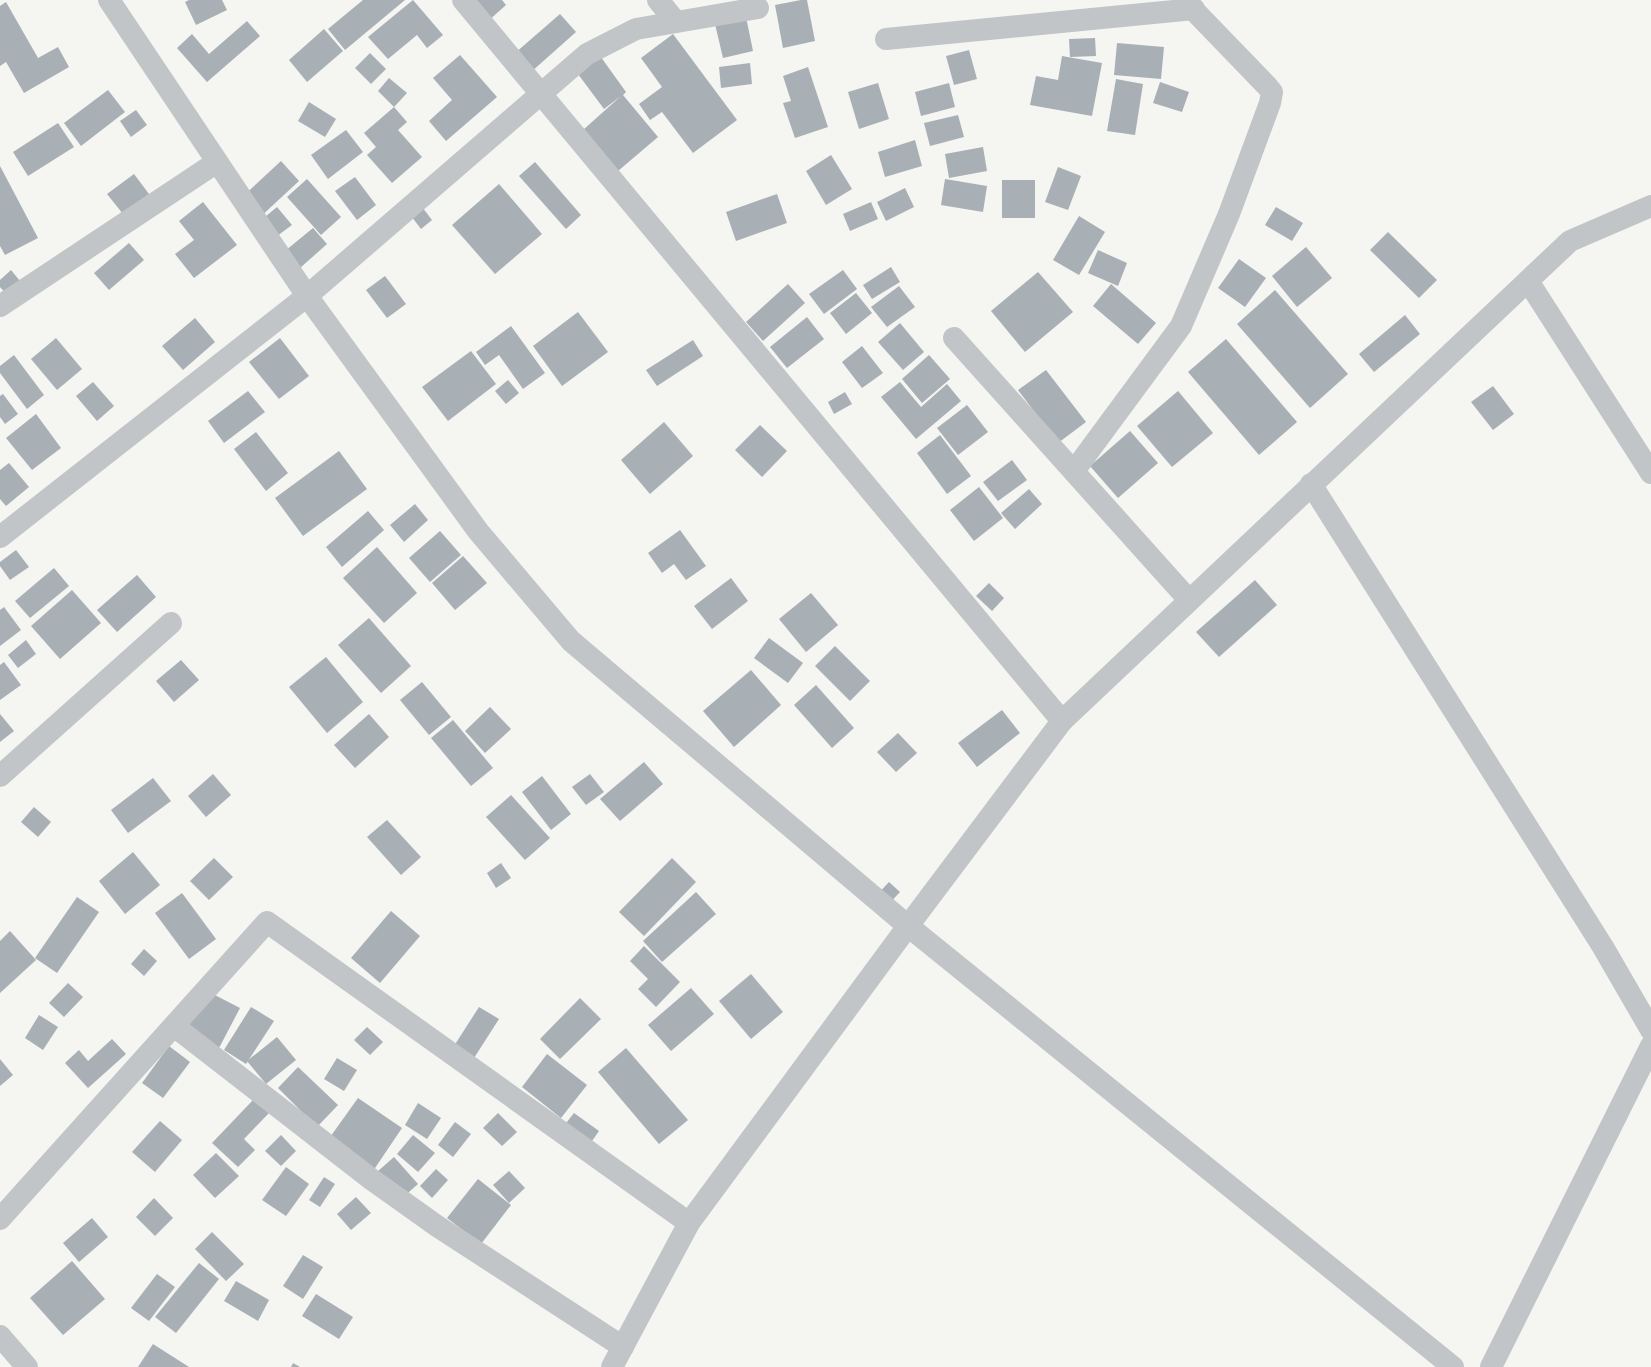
<svg xmlns="http://www.w3.org/2000/svg" width="1651" height="1367" font-family="Ubuntu,sans-serif">
	<style>
		.building { fill: #a8afb5 }
		.lines { fill: none; stroke-linecap: round; stroke-linejoin: round }
		.street { stroke: #c1c5c8; stroke-width: 22 }
	</style>
	<rect width="100%" height="100%" fill="#f5f5f2"/>
	<g class="building">
		<polygon points="189,0 222,0 227,10 196,25 185,2"/>
		<polygon points="363,0 405,0 345,50 328,29"/>
		<polygon points="413,0 443,35 427,48 417,35 388,59 368,37"/>
		<polygon points="475,0 502,0 506,5 487,22"/>
		<polygon points="801,0 807,0 815,41 783,48 775,5"/>
		<polygon points="6,2 38,58 58,47 69,67 24,93 6,62 0,66 0,6"/>
		<polygon points="560,14 576,32 531,72 514,54"/>
		<polygon points="746,17 753,51 723,58 715,24"/>
		<polygon points="247,21 260,36 207,82 177,48 192,34 209,54"/>
		<polygon points="324,29 343,51 307,82 289,60"/>
		<polygon points="673,34 737,120 693,153 662,112 650,120 639,104 662,87 641,58"/>
		<polygon points="1095,38 1096,56 1070,57 1069,39"/>
		<polygon points="1117,43 1164,47 1161,79 1114,75"/>
		<polygon points="969,50 977,79 954,85 946,56"/>
		<polygon points="370,53 386,69 371,84 355,68"/>
		<polygon points="598,53 626,92 623,95 658,137 618,171 583,130 621,96 604,109 575,70"/>
		<polygon points="460,55 497,97 446,141 429,121 452,100 433,78"/>
		<polygon points="1062,56 1102,63 1092,116 1030,105 1036,76 1058,80"/>
		<polygon points="750,63 752,84 721,88 719,67"/>
		<polygon points="808,67 828,127 795,138 783,103 791,101 783,76"/>
		<polygon points="389,78 407,93 394,107 378,91"/>
		<polygon points="1116,79 1143,84 1135,135 1107,131"/>
		<polygon points="1160,82 1189,92 1182,112 1153,103"/>
		<polygon points="878,83 889,119 859,129 848,92"/>
		<polygon points="949,83 955,107 921,116 915,92"/>
		<polygon points="108,90 125,112 81,146 64,123"/>
		<polygon points="309,102 336,119 325,137 298,121"/>
		<polygon points="394,107 407,122 398,130 422,157 392,183 367,155 376,147 364,133"/>
		<polygon points="136,110 147,125 131,137 120,121"/>
		<polygon points="958,115 964,137 930,146 924,123"/>
		<polygon points="58,123 74,147 28,176 13,152"/>
		<polygon points="346,130 363,152 328,179 311,155"/>
		<polygon points="915,140 922,166 885,177 878,152"/>
		<polygon points="983,147 987,171 949,178 945,154"/>
		<polygon points="831,155 852,189 826,205 806,171"/>
		<polygon points="281,161 299,181 258,219 240,199"/>
		<polygon points="535,162 581,215 566,229 519,176"/>
		<polygon points="0,166 38,238 5,255 0,246"/>
		<polygon points="1058,167 1081,176 1068,210 1045,202"/>
		<polygon points="134,174 149,194 123,214 107,194"/>
		<polygon points="355,177 376,205 357,220 335,191"/>
		<polygon points="307,179 341,217 321,235 287,197"/>
		<polygon points="945,179 987,186 983,212 941,205"/>
		<rect x="1002" y="180" width="33" height="38"/>
		<polygon points="499,184 542,234 495,274 452,225"/>
		<polygon points="905,188 914,207 886,221 877,202"/>
		<polygon points="777,194 787,223 736,241 726,212"/>
		<polygon points="416,199 432,220 421,229 405,208"/>
		<polygon points="203,202 237,245 194,278 175,254 194,240 179,221"/>
		<polygon points="871,202 878,219 850,231 843,214"/>
		<polygon points="277,207 292,225 273,239 259,222"/>
		<polygon points="1276,207 1303,223 1292,241 1265,225"/>
		<polygon points="1079,216 1105,232 1079,275 1053,260"/>
		<polygon points="313,228 327,244 300,268 285,251"/>
		<polygon points="1388,232 1437,280 1419,298 1370,250"/>
		<polygon points="129,243 144,260 109,290 94,273"/>
		<polygon points="1306,247 1332,278 1297,307 1272,276"/>
		<polygon points="1098,250 1127,263 1118,286 1088,273"/>
		<polygon points="1239,259 1266,278 1245,307 1218,288"/>
		<polygon points="891,267 900,282 872,299 863,285"/>
		<polygon points="11,270 24,286 10,298 0,287 0,280"/>
		<polygon points="843,270 857,289 824,314 809,294"/>
		<polygon points="1038,272 1073,312 1025,352 991,311"/>
		<polygon points="385,276 406,304 387,318 366,290"/>
		<polygon points="788,284 805,303 763,341 746,322"/>
		<polygon points="1111,284 1156,323 1138,344 1093,306"/>
		<polygon points="899,286 915,307 887,327 871,307"/>
		<polygon points="1275,290 1348,374 1310,408 1237,324"/>
		<polygon points="856,293 872,313 846,334 830,313"/>
		<polygon points="578,312 608,352 562,386 533,346"/>
		<polygon points="1405,315 1420,334 1374,372 1359,354"/>
		<polygon points="807,317 824,339 787,368 770,347"/>
		<polygon points="195,318 215,342 183,370 162,346"/>
		<polygon points="900,323 924,352 903,370 878,342"/>
		<polygon points="511,326 545,373 523,389 499,355 485,365 476,352"/>
		<polygon points="56,338 82,369 57,390 31,359"/>
		<polygon points="280,338 309,376 279,399 249,362"/>
		<polygon points="1226,339 1297,422 1259,455 1188,372"/>
		<polygon points="693,340 703,356 657,386 646,370"/>
		<polygon points="862,346 883,373 862,388 842,362"/>
		<polygon points="471,351 496,384 448,421 422,387"/>
		<polygon points="14,355 44,395 27,409 0,373 0,366"/>
		<polygon points="929,355 950,379 922,403 902,379"/>
		<polygon points="1046,370 1086,422 1058,443 1018,390"/>
		<polygon points="508,380 519,393 506,404 495,391"/>
		<polygon points="93,382 114,406 97,421 76,396"/>
		<polygon points="900,382 921,407 947,384 961,401 916,439 881,397"/>
		<polygon points="1493,386 1514,414 1493,430 1471,402"/>
		<polygon points="248,391 265,412 224,443 208,421"/>
		<polygon points="1178,391 1213,433 1172,467 1137,426"/>
		<polygon points="845,392 852,404 834,414 828,402"/>
		<polygon points="3,394 18,414 5,424 0,417 0,396"/>
		<polygon points="967,405 988,432 958,455 937,428"/>
		<polygon points="36,414 61,448 32,470 6,438"/>
		<polygon points="664,422 693,456 650,494 621,460"/>
		<polygon points="760,425 787,451 762,477 735,450"/>
		<polygon points="1130,431 1158,463 1118,498 1090,466"/>
		<polygon points="256,432 288,473 266,491 234,449"/>
		<polygon points="940,435 971,476 947,494 917,453"/>
		<polygon points="339,451 367,489 303,536 275,498"/>
		<polygon points="1012,460 1027,480 998,501 983,482"/>
		<polygon points="9,463 29,487 6,506 0,499 0,470"/>
		<polygon points="979,487 1003,518 974,541 950,510"/>
		<polygon points="1029,489 1042,504 1015,529 1001,513"/>
		<polygon points="415,504 428,520 404,542 390,525"/>
		<polygon points="368,511 384,530 342,567 326,547"/>
		<polygon points="680,530 706,566 686,580 674,564 662,573 648,553"/>
		<polygon points="440,531 461,555 430,582 409,558"/>
		<polygon points="377,547 417,593 384,623 343,578"/>
		<polygon points="16,550 29,567 10,580 0,566 0,562"/>
		<polygon points="463,556 487,583 455,610 432,583"/>
		<polygon points="54,568 69,586 30,618 15,601"/>
		<polygon points="137,575 156,597 117,632 97,610"/>
		<polygon points="731,578 748,601 712,629 694,606"/>
		<polygon points="1255,580 1277,605 1219,657 1196,632"/>
		<polygon points="989,583 1004,598 992,611 976,596"/>
		<polygon points="72,590 101,623 60,659 31,626"/>
		<polygon points="811,593 838,625 806,652 779,619"/>
		<polygon points="4,607 21,630 0,646 0,610"/>
		<polygon points="369,618 411,666 381,693 338,645"/>
		<polygon points="769,638 803,663 788,683 754,658"/>
		<polygon points="26,640 36,654 18,668 8,655"/>
		<polygon points="835,646 870,681 850,701 815,666"/>
		<polygon points="326,657 363,702 327,733 289,687"/>
		<polygon points="181,660 199,680 174,702 156,681"/>
		<polygon points="4,662 21,685 0,700 0,665"/>
		<polygon points="751,670 781,705 734,747 703,711"/>
		<polygon points="422,682 451,717 429,735 400,700"/>
		<polygon points="816,685 854,728 832,748 794,705"/>
		<polygon points="490,707 511,729 485,753 465,731"/>
		<polygon points="1002,710 1020,733 977,767 958,743"/>
		<polygon points="0,714 14,731 0,742"/>
		<polygon points="369,714 389,737 355,768 334,745"/>
		<polygon points="453,720 493,768 471,786 431,738"/>
		<polygon points="898,733 917,753 896,772 877,752"/>
		<polygon points="644,762 663,784 620,821 600,799"/>
		<polygon points="213,774 231,795 206,817 188,796"/>
		<polygon points="590,774 604,792 586,805 572,787"/>
		<polygon points="542,776 571,814 551,830 522,792"/>
		<polygon points="153,778 171,801 128,833 111,810"/>
		<polygon points="511,795 550,838 525,860 486,817"/>
		<polygon points="34,807 51,822 38,837 21,822"/>
		<polygon points="387,820 421,857 401,875 367,837"/>
		<polygon points="133,852 160,885 125,914 99,881"/>
		<polygon points="214,858 233,877 209,900 190,881"/>
		<polygon points="672,858 696,882 644,936 619,912"/>
		<polygon points="501,863 511,878 496,888 487,873"/>
		<polygon points="889,882 900,892 884,909 873,899"/>
		<polygon points="696,892 716,914 662,962 643,941"/>
		<polygon points="182,893 216,939 189,959 155,913"/>
		<polygon points="77,897 99,912 57,973 35,958"/>
		<polygon points="391,911 420,936 380,983 351,958"/>
		<polygon points="10,931 36,960 0,993 0,941"/>
		<polygon points="644,946 680,982 656,1007 638,989 648,979 630,961"/>
		<polygon points="144,949 157,961 144,976 131,964"/>
		<polygon points="751,974 783,1012 751,1039 719,1001"/>
		<polygon points="68,983 83,997 64,1017 49,1003"/>
		<polygon points="691,988 714,1014 671,1051 648,1025"/>
		<polygon points="207,991 240,1008 219,1048 186,1031"/>
		<polygon points="580,998 601,1019 560,1059 540,1039"/>
		<polygon points="251,1007 274,1021 246,1064 224,1050"/>
		<polygon points="479,1007 499,1019 474,1058 454,1046"/>
		<polygon points="39,1015 58,1027 43,1050 25,1038"/>
		<polygon points="367,1027 383,1042 370,1055 354,1040"/>
		<polygon points="277,1037 296,1060 266,1084 247,1061"/>
		<polygon points="112,1039 126,1054 88,1088 65,1063 79,1050 88,1061"/>
		<polygon points="169,1046 190,1062 163,1098 142,1083"/>
		<polygon points="626,1048 688,1120 659,1144 598,1072"/>
		<polygon points="547,1054 587,1085 561,1118 522,1087"/>
		<polygon points="337,1058 357,1070 344,1091 324,1079"/>
		<polygon points="0,1059 13,1075 0,1086"/>
		<polygon points="298,1067 338,1105 317,1127 278,1088"/>
		<polygon points="358,1098 402,1128 373,1171 328,1140"/>
		<polygon points="254,1099 269,1113 244,1139 255,1150 238,1167 212,1143"/>
		<polygon points="418,1103 441,1118 427,1139 405,1125"/>
		<polygon points="498,1113 517,1132 502,1146 483,1128"/>
		<polygon points="574,1113 599,1131 585,1151 559,1132"/>
		<polygon points="160,1121 182,1140 155,1172 132,1152"/>
		<polygon points="455,1122 471,1134 453,1157 438,1145"/>
		<polygon points="281,1135 296,1151 281,1166 265,1151"/>
		<polygon points="413,1135 435,1153 418,1172 397,1154"/>
		<polygon points="216,1153 239,1176 215,1198 193,1175"/>
		<polygon points="394,1157 418,1184 401,1199 377,1172"/>
		<polygon points="286,1167 309,1184 286,1216 262,1200"/>
		<polygon points="436,1169 448,1180 432,1198 420,1186"/>
		<polygon points="509,1171 525,1188 509,1203 493,1185"/>
		<polygon points="324,1177 335,1184 320,1207 309,1200"/>
		<polygon points="478,1179 511,1205 481,1244 447,1218"/>
		<polygon points="356,1197 371,1213 351,1230 337,1214"/>
		<polygon points="154,1198 173,1218 155,1236 136,1217"/>
		<polygon points="92,1218 108,1237 79,1262 63,1243"/>
		<polygon points="212,1232 244,1264 226,1281 195,1249"/>
		<polygon points="303,1255 323,1267 303,1299 283,1286"/>
		<polygon points="72,1261 105,1299 63,1335 30,1298"/>
		<polygon points="199,1263 219,1279 176,1333 155,1317"/>
		<polygon points="157,1274 175,1287 149,1321 131,1308"/>
		<polygon points="236,1281 269,1300 258,1321 224,1301"/>
		<polygon points="316,1294 353,1317 339,1339 302,1316"/>
		<polygon points="153,1344 189,1367 138,1367"/>
		<polygon points="293,1363 300,1367 291,1367"/>
	</g>
	<g class="lines">
		<g class="street">
			<polyline points="109,0 307,296 478,531 571,641 908,926 1453,1367"/>
			<polyline points="463,0 1062,721"/>
			<polyline points="658,0 676,22"/>
			<polyline points="886,39 1194,9"/>
			<polyline points="1528,281 1651,473"/>
			<polyline points="0,306 217,162"/>
			<polyline points="954,338 1189,600"/>
			<polyline points="1074,471 1181,326 1229,214 1270,103 1272,92 1267,86 1184,0"/>
			<polyline points="1311,484 1603,947 1651,1030"/>
			<polyline points="0,537 307,296 587,54 636,29 758,8"/>
			<polyline points="0,776 171,623"/>
			<polyline points="174,1026 371,1179 437,1226 623,1347"/>
			<polyline points="0,1219 267,922 689,1223"/>
			<polyline points="0,1336 27,1367"/>
			<polyline points="612,1367 689,1223 908,926 1062,721 1570,241 1651,206"/>
			<polyline points="1491,1367 1651,1046"/>
		</g>
	</g>
</svg>
